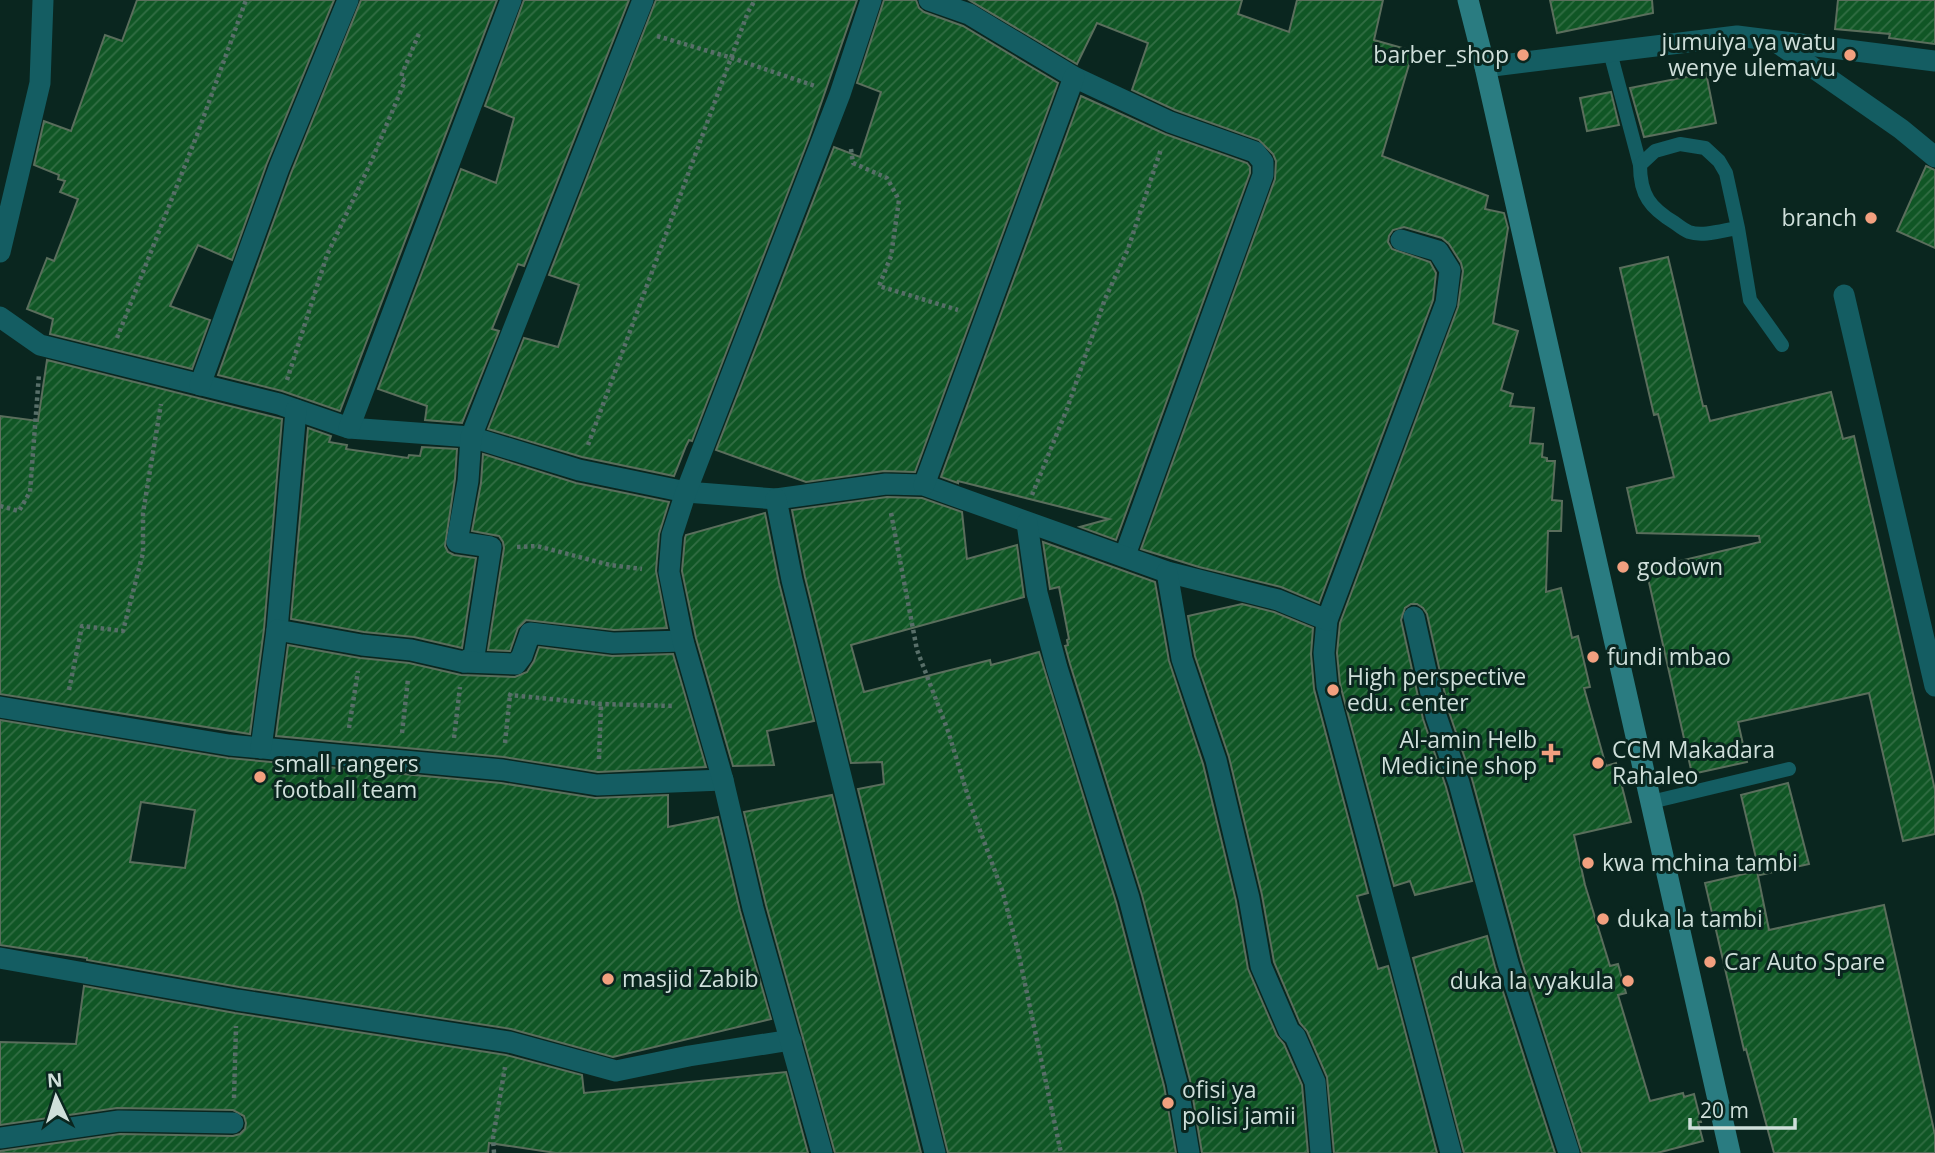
<svg xmlns="http://www.w3.org/2000/svg" width="1935" height="1153" font-family="'Open Sans',sans-serif">
	<style>
		.building { fill: url(#building-hatch); stroke: #5a6e5c; stroke-width: 2; fill-rule: evenodd }
		.lines { fill: none; stroke-linecap: round; stroke-linejoin: round }
		.path { stroke: #586f69; stroke-width: 4.5; stroke-dasharray: 3.5 3.5; stroke-linecap: butt }
		.lane { stroke: #145d62; stroke-width: 14 }
		.street { stroke: #145d62; stroke-width: 21 }
		.secondary { stroke: #2a7c81; stroke-width: 21 }
		.poi-dot { fill: #f2a07f; stroke: #0a261f; stroke-width: 2.5 }
		.labels { text-anchor: middle; stroke-width: 6; stroke-linejoin: round; paint-order: stroke }
		.poi-label { font-size: 23px; fill: #cfdfda; stroke: #0a261f; text-anchor: start }
	</style>
	<defs>
		<pattern id="building-hatch" width="6" height="6" patternUnits="userSpaceOnUse" patternTransform="scale(1.75)"><rect width="6" height="6" fill="#105625"/><path d="M-1 1l2-2M0 6l6-6M5 7l2-2" fill="none" stroke="#326e44"/></pattern>
	</defs>
	<rect width="100%" height="100%" fill="#0a261f"/>
	<g class="building">
		<polygon points="137,0 334,0 267,163 232,260 198,245 170,306 210,320 192,369 50,334 53,319 27,309 47,258 54,261 78,199 60,192 65,181 58,179 59,175 34,165 44,121 71,131 105,35 122,41"/>
		<polygon points="361,0 497,0 340,411 282,391 218,375 291,173"/>
		<polygon points="524,0 629,0 524,266 518,264 492,329 499,331 462,423 425,420 427,406 378,389 461,169 496,183 514,118 485,106"/>
		<polygon points="656,0 857,0 809,138 692,441 689,440 686,446 674,476 582,457 488,429 524,338 558,347 579,285 549,275"/>
		<polygon points="884,0 916,0 919,8 924,12 963,26 1058,83 915,472 884,471 806,482 716,450 834,147 860,157 881,92 857,83"/>
		<polygon points="969,0 1242,0 1238,14 1289,32 1297,0 1383,0 1374,40 1413,51 1382,156 1488,196 1485,209 1504,213 1508,228 1493,323 1518,331 1501,390 1513,394 1510,406 1534,408 1530,443 1543,444 1542,457 1547,458 1547,461 1555,461 1552,500 1562,501 1561,531 1548,531 1546,592 1561,588 1572,638 1578,636 1590,687 1584,688 1606,766 1616,763 1631,822 1574,835 1585,885 1610,966 1618,964 1626,993 1618,995 1650,1101 1683,1093 1684,1097 1694,1094 1701,1122 1698,1122 1703,1141 1657,1153 1582,1153 1521,959 1472,779 1449,712 1427,614 1423,608 1417,604 1411,604 1405,608 1401,620 1423,719 1446,787 1472,881 1415,895 1410,881 1394,886 1340,684 1337,653 1340,623 1458,307 1463,271 1461,263 1449,244 1442,238 1404,227 1393,230 1389,236 1388,242 1392,249 1430,262 1436,273 1433,300 1319,603 1281,587 1199,567 1141,549 1275,179 1276,161 1273,154 1259,140 1175,110 1132,90 1148,43 1097,23 1077,64"/>
		<polygon points="1550,0 1652,0 1653,13 1557,33"/>
		<polygon points="1838,0 1935,0 1935,44 1889,38 1890,34 1835,29"/>
		<polygon points="1706,73 1716,123 1644,137 1630,88"/>
		<polygon points="1611,92 1619,125 1587,131 1580,98"/>
		<polygon points="1081,96 1165,134 1247,163 1250,167 1250,173 1116,540 1080,527 1109,519 958,481 958,483 941,477"/>
		<polygon points="1926,166 1935,170 1935,248 1897,231"/>
		<polygon points="1668,257 1703,406 1706,406 1710,421 1831,392 1843,439 1854,436 1935,790 1935,834 1903,841 1869,693 1738,722 1747,762 1692,774 1646,569 1760,542 1759,536 1637,533 1627,488 1674,477 1658,414 1654,415 1620,268"/>
		<polygon points="47,360 282,419 264,629 250,734 0,694 0,416 38,421"/>
		<polygon points="308,428 331,436 329,442 347,445 346,449 408,458 409,455 420,456 422,447 457,449 455,479 445,546 448,552 454,555 476,558 462,648 414,637 364,632 291,619"/>
		<polygon points="483,454 576,483 669,502 659,534 656,571 667,628 614,630 526,620 518,628 510,651 488,650 504,548 503,542 499,536 472,531 481,483"/>
		<polygon points="887,497 922,498 962,512 967,559 1017,545 1024,597 851,645 864,692 990,660 991,665 1039,652 1116,902 1164,1086 1176,1153 948,1153 858,789 884,784 882,762 851,763 805,577 792,510"/>
		<polygon points="765,513 779,583 814,721 767,731 774,765 733,766 696,638 682,571 685,538 686,535"/>
		<polygon points="1043,542 1155,582 1169,661 1203,764 1236,901 1248,969 1277,1036 1284,1044 1302,1085 1308,1153 1202,1153 1190,1080 1142,895 1070,664 1065,646 1068,645 1067,640 1069,639 1059,587 1050,589"/>
		<polygon points="1242,604 1274,612 1313,628 1311,654 1314,689 1368,893 1357,896 1378,969 1388,966 1437,1153 1334,1153 1327,1077 1307,1031 1300,1023 1274,962 1262,895 1229,757 1195,656 1188,616"/>
		<polygon points="288,645 360,658 409,663 461,675 515,677 527,672 534,661 539,647 612,656 673,654 706,767 598,772 504,757 276,736"/>
		<path d="M0 720 228 758 501 783 595 798 668 795V827L718 817 740 911 771 1019 613 1057 511 1029 239 987 87 960V958L0 945ZM141 802 195 810 185 868 130 862Z"/>
		<polygon points="1788,783 1809,864 1760,875 1741,795"/>
		<polygon points="832,795 921,1153 835,1153 766,905 744,812"/>
		<polygon points="1757,871 1769,930 1884,905 1935,1135 1935,1153 1774,1153 1746,1049 1744,1050 1705,883"/>
		<polygon points="1487,936 1495,967 1555,1153 1464,1153 1413,958"/>
		<polygon points="84,986 235,1013 506,1055 582,1075 584,1093 786,1072 808,1153 556,1153 489,1143 488,1153 0,1153 0,1151 120,1134 233,1136 240,1134 245,1129 246,1123 244,1116 233,1110 117,1108 0,1125 0,1042 76,1044"/>
	</g>
	<g class="lines">
		<g class="path">
			<polyline points="657,36 732,58 815,86"/>
			<polyline points="851,149 853,163 887,178 899,200 891,256 879,286 958,310"/>
			<polyline points="117,338 197,135 246,0"/>
			<polyline points="287,380 327,255 371,162 405,81 401,78 402,74 420,31"/>
			<polyline points="588,445 748,12 755,0"/>
			<polyline points="1032,495 1067,409 1105,299 1128,249 1161,149"/>
			<polyline points="0,506 19,511 30,492 39,374"/>
			<polyline points="891,513 917,650 948,731 971,806 1003,893 1018,951 1061,1153"/>
			<polyline points="517,547 537,546 610,565 642,569"/>
			<polyline points="69,690 82,626 123,631 143,553 143,513 161,404"/>
			<polyline points="511,693 510,695 601,704 674,706"/>
			<polyline points="349,728 358,671"/>
			<polyline points="402,733 408,679"/>
			<polyline points="454,738 460,687"/>
			<polyline points="505,743 510,695"/>
			<polyline points="599,759 601,704"/>
			<polyline points="234,1098 236,1026"/>
			<polyline points="494,1153 493,1138 505,1067"/>
		</g>
		<g class="lane">
			<polyline points="1610,52 1640,165"/>
			<path d="M1738 228C1724 230 1703 237 1689 232 1684 230 1679 226 1675 223 1650 208 1640 195 1640 165L1655 151 1680 144 1705 148 1719 161 1726 173 1738 228 1750 300 1782 345"/>
			<polyline points="1651,802 1789,769"/>
		</g>
		<g class="street">
			<polyline points="929,0 969,14 1074,77 1170,122 1255,152 1263,162 1263,175 1125,555"/>
			<polyline points="1779,44 1901,129 1935,157"/>
			<polyline points="1485,67 1737,36 1935,61"/>
			<polyline points="1401,240 1438,251 1450,270 1446,303 1327,620 1324,653 1327,686 1451,1153"/>
			<polyline points="0,252 40,83 43,0"/>
			<polyline points="1844,295 1935,686"/>
			<polyline points="0,317 40,345 279,404 349,428 471,437 579,470 686,492 776,499 886,484 924,485 1167,572 1278,600 1327,620"/>
			<polyline points="200,385 279,168 348,0"/>
			<polyline points="349,428 511,0"/>
			<polyline points="924,485 1074,77"/>
			<polyline points="776,499 792,580 935,1153"/>
			<polyline points="1027,523 1037,593 1057,668 1129,898 1177,1083 1189,1153"/>
			<polyline points="1167,572 1182,659 1216,760 1249,898 1261,966 1289,1031 1295,1036 1315,1082 1321,1153"/>
			<polyline points="1414,617 1436,716 1459,783 1508,963 1569,1153"/>
			<polyline points="277,630 296,410"/>
			<polyline points="464,662 474,656 491,547 457,542 468,481 471,437 643,0"/>
			<polyline points="0,707 229,745 503,770 597,785 723,780"/>
			<polyline points="261,748 277,630 362,645 411,650 464,662 516,664 522,656 530,633 613,643 683,641"/>
			<polyline points="0,958 237,1000 509,1042 616,1071 689,1056 791,1040"/>
			<polyline points="0,1138 119,1121 233,1123"/>
			<polyline points="822,1153 753,908 723,780 683,641 669,572 672,535 686,492 840,94 871,0"/>
		</g>
		<polyline class="secondary" points="1468,0 1485,67 1730,1153"/>
	</g>
	<g class="poi-dot">
		<circle cx="1523" cy="55" r="7"/>
		<circle cx="1850" cy="55" r="7"/>
		<circle cx="1871" cy="218" r="7"/>
		<circle cx="1623" cy="567" r="7"/>
		<circle cx="1593" cy="657" r="7"/>
		<circle cx="1333" cy="690" r="7"/>
		<path d="M1547.5 742.5h7v7h7v7h-7v7h-7v-7h-7v-7h7z"/>
		<circle cx="1598" cy="763" r="7"/>
		<circle cx="260" cy="777" r="7"/>
		<circle cx="1588" cy="863" r="7"/>
		<circle cx="1603" cy="919" r="7"/>
		<circle cx="1710" cy="962" r="7"/>
		<circle cx="608" cy="979" r="7"/>
		<circle cx="1628" cy="981" r="7"/>
		<circle cx="1168" cy="1103" r="7"/>
	</g>
	<g class="labels">
		<g class="poi-label">
			<text x="1836" y="50" text-anchor="end">jumuiya ya watu<tspan x="1836" dy="26">wenye ulemavu</tspan></text>
			<text x="1509" y="63" text-anchor="end">barber_shop</text>
			<text x="1857" y="226" text-anchor="end">branch</text>
			<text x="1637" y="575">godown</text>
			<text x="1607" y="665">fundi mbao</text>
			<text x="1347" y="685">High perspective<tspan x="1347" dy="26">edu. center</tspan></text>
			<text x="1537" y="748" text-anchor="end">Al-amin Helb<tspan x="1537" dy="26">Medicine shop</tspan></text>
			<text x="1612" y="758">CCM Makadara<tspan x="1612" dy="26">Rahaleo</tspan></text>
			<text x="274" y="772">small rangers<tspan x="274" dy="26">football team</tspan></text>
			<text x="1602" y="871">kwa mchina tambi</text>
			<text x="1617" y="927">duka la tambi</text>
			<text x="1724" y="970">Car Auto Spare</text>
			<text x="622" y="987">masjid Zabib</text>
			<text x="1614" y="989" text-anchor="end">duka la vyakula</text>
			<text x="1182" y="1098">ofisi ya<tspan x="1182" dy="26">polisi jamii</tspan></text>
		</g>
	</g>
	<g transform="translate(56 1097) rotate(356)" stroke="#0a261f" stroke-width="5" paint-order="stroke">
	<path d="M0-5L12 26L0 18L-12 26Z" fill="#cfdfda"/>
	<text y="-10" font-size="19" font-weight="bold" text-anchor="middle" fill="#cfdfda">N</text>
	</g>
	<path d="M1690 1118v10h105v-10" fill="none" stroke="#cfdfda" stroke-width="3.5"/>
	<text x="1700" y="1118" font-size="21" fill="#cfdfda" stroke="#0a261f" stroke-width="5" paint-order="stroke">20 m</text>
</svg>
